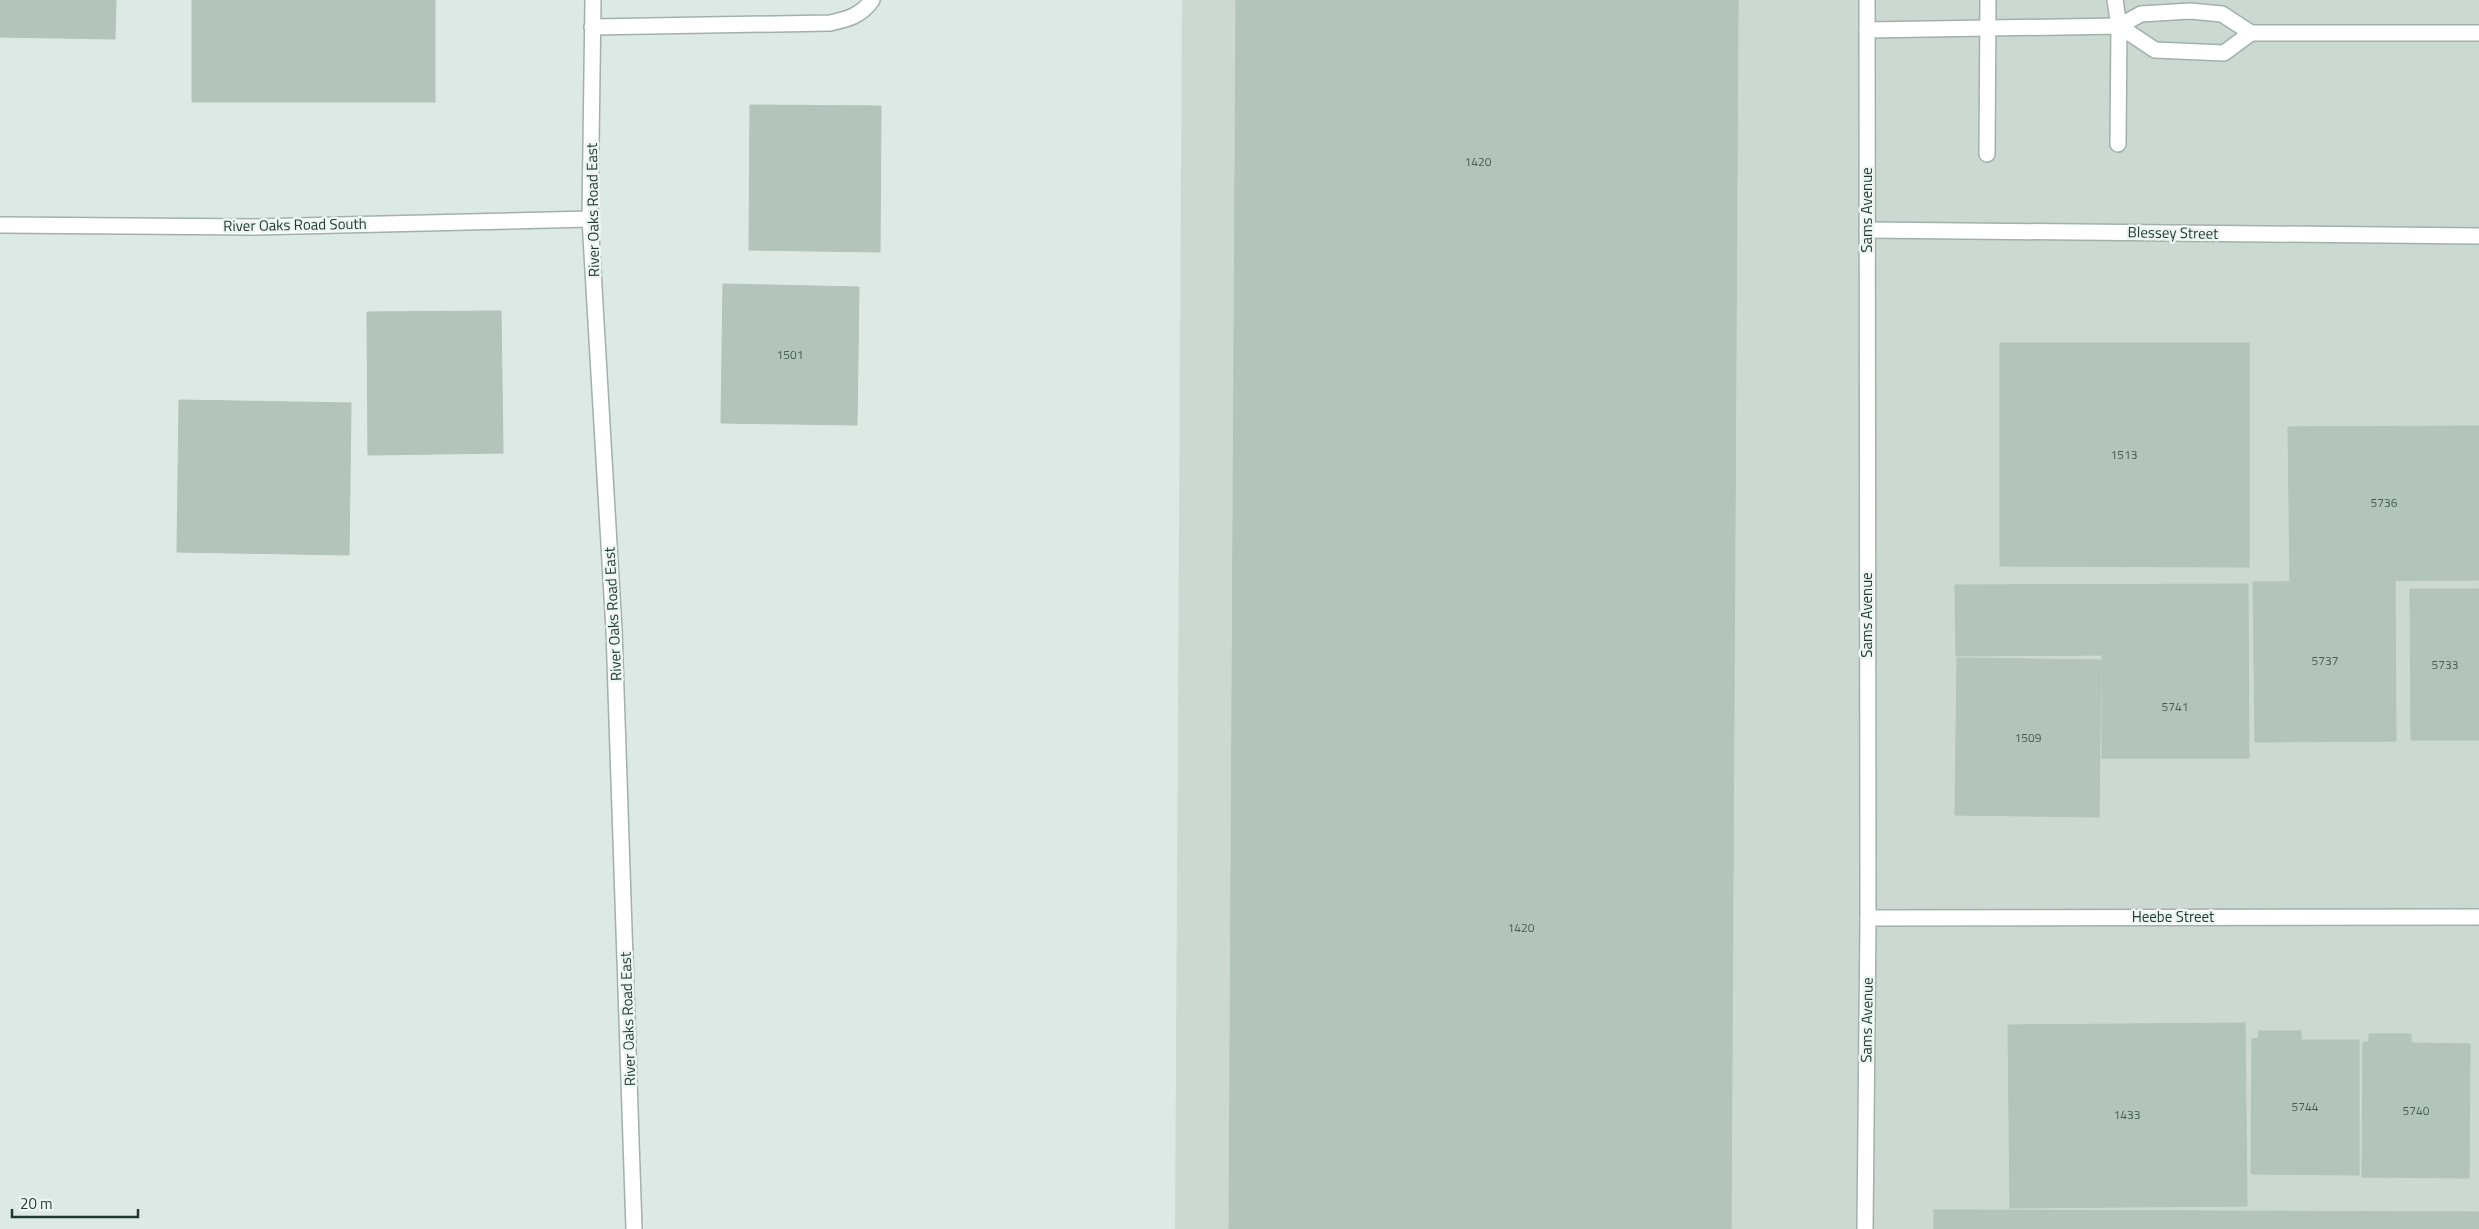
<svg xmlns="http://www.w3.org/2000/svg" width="2479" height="1229" font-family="'Titillium Web',sans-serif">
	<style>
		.built { fill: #ccd9d3 }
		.building { fill: #b3c4bd; stroke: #b0c3bb }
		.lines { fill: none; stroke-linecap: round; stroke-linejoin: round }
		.service-casing { stroke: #a0b1ab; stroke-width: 18 }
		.minor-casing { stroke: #a0b1ab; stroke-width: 18 }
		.service { stroke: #fff; stroke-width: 15 }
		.minor { stroke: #fff; stroke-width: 15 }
		.labels { text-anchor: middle; stroke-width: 5; stroke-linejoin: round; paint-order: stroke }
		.number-label { font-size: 12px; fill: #445c55 }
		.street-label { font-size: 15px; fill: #1f3932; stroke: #edf6f2 }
	</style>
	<rect width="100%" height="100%" fill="#dde9e4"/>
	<polygon class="built" points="1182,0 2479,0 2479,1229 1175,1229"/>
	<g class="building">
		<polygon points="0,0 116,0 115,39 0,37"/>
		<rect x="192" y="0" width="243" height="102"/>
		<polygon points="1236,0 1738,0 1731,1229 1229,1229"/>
		<polygon points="750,105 881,106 880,252 749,250"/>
		<polygon points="723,284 859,287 857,425 721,423"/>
		<polygon points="501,311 503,453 368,455 367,312"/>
		<polygon points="2000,343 2249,343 2249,567 2000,566"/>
		<polygon points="179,400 351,403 349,555 177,552"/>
		<polygon points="2479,426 2479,580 2290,581 2288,427"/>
		<polygon points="2395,581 2396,741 2255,742 2253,582"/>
		<polygon points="2248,584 2249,758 2102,758 2102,655 1956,656 1955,585"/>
		<polygon points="2410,589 2479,589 2479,740 2411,740"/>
		<polygon points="1957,658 2101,660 2099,817 1955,815"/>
		<polygon points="2245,1023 2247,1206 2010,1208 2008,1025"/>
		<polygon points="2259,1031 2301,1031 2301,1040 2359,1040 2359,1175 2251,1174 2252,1039 2258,1038"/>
		<polygon points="2369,1034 2411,1034 2411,1043 2470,1044 2469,1178 2362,1177 2363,1042 2369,1042"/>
		<polygon points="1934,1210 2479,1212 2479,1229 1934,1229"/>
	</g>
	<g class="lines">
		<g class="service-casing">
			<g id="service">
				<polyline points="2115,0 2119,26 2155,50 2224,53 2251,33"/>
				<polyline points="2119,26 2141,14 2190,11 2222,14 2251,33 2479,33"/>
				<path d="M592 27 830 23C848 19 861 16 872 0"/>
				<polyline points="1867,30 2119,26 2118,144"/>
				<polyline points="1987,154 1988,0"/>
			</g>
		</g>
		<g class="minor-casing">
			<g id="minor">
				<polyline points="593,0 590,219 614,630 634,1229"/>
				<polyline points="0,225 255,227 590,219"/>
				<polyline points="1867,230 2479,236"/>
				<polyline points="1868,918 2479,917"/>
				<polyline points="1865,1229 1868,918 1867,0"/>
			</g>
		</g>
		<use href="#service" class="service"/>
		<use href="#minor" class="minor"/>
	</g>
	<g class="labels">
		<g class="number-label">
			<text x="1478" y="166">1420</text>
			<text x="790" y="359">1501</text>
			<text x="2124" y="459">1513</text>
			<text x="2384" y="507">5736</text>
			<text x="2325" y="665">5737</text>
			<text x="2445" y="669">5733</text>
			<text x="2175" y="711">5741</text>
			<text x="2028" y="742">1509</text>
			<text x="1521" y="932">1420</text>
			<text x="2305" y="1111">5744</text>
			<text x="2416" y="1115">5740</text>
			<text x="2127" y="1119">1433</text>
		</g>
		<g class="street-label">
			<text transform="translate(593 210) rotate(-91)" y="5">River Oaks Road East</text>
			<text transform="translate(1867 210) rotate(-90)" y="5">Sams Avenue</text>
			<text transform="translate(295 225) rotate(-1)" y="5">River Oaks Road South</text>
			<text transform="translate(2173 233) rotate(1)" y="5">Blessey Street</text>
			<text transform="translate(613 614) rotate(-93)" y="5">River Oaks Road East</text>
			<text transform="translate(1867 615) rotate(-90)" y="5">Sams Avenue</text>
			<text x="2173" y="922">Heebe Street</text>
			<text transform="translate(628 1019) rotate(-92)" y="5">River Oaks Road East</text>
			<text transform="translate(1867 1020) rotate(-89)" y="5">Sams Avenue</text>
		</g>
	</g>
	<path d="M12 1209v8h126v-8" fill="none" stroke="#1f3932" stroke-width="2.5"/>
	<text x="20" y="1209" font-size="15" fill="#1f3932" stroke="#edf6f2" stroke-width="4" paint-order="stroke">20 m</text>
</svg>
